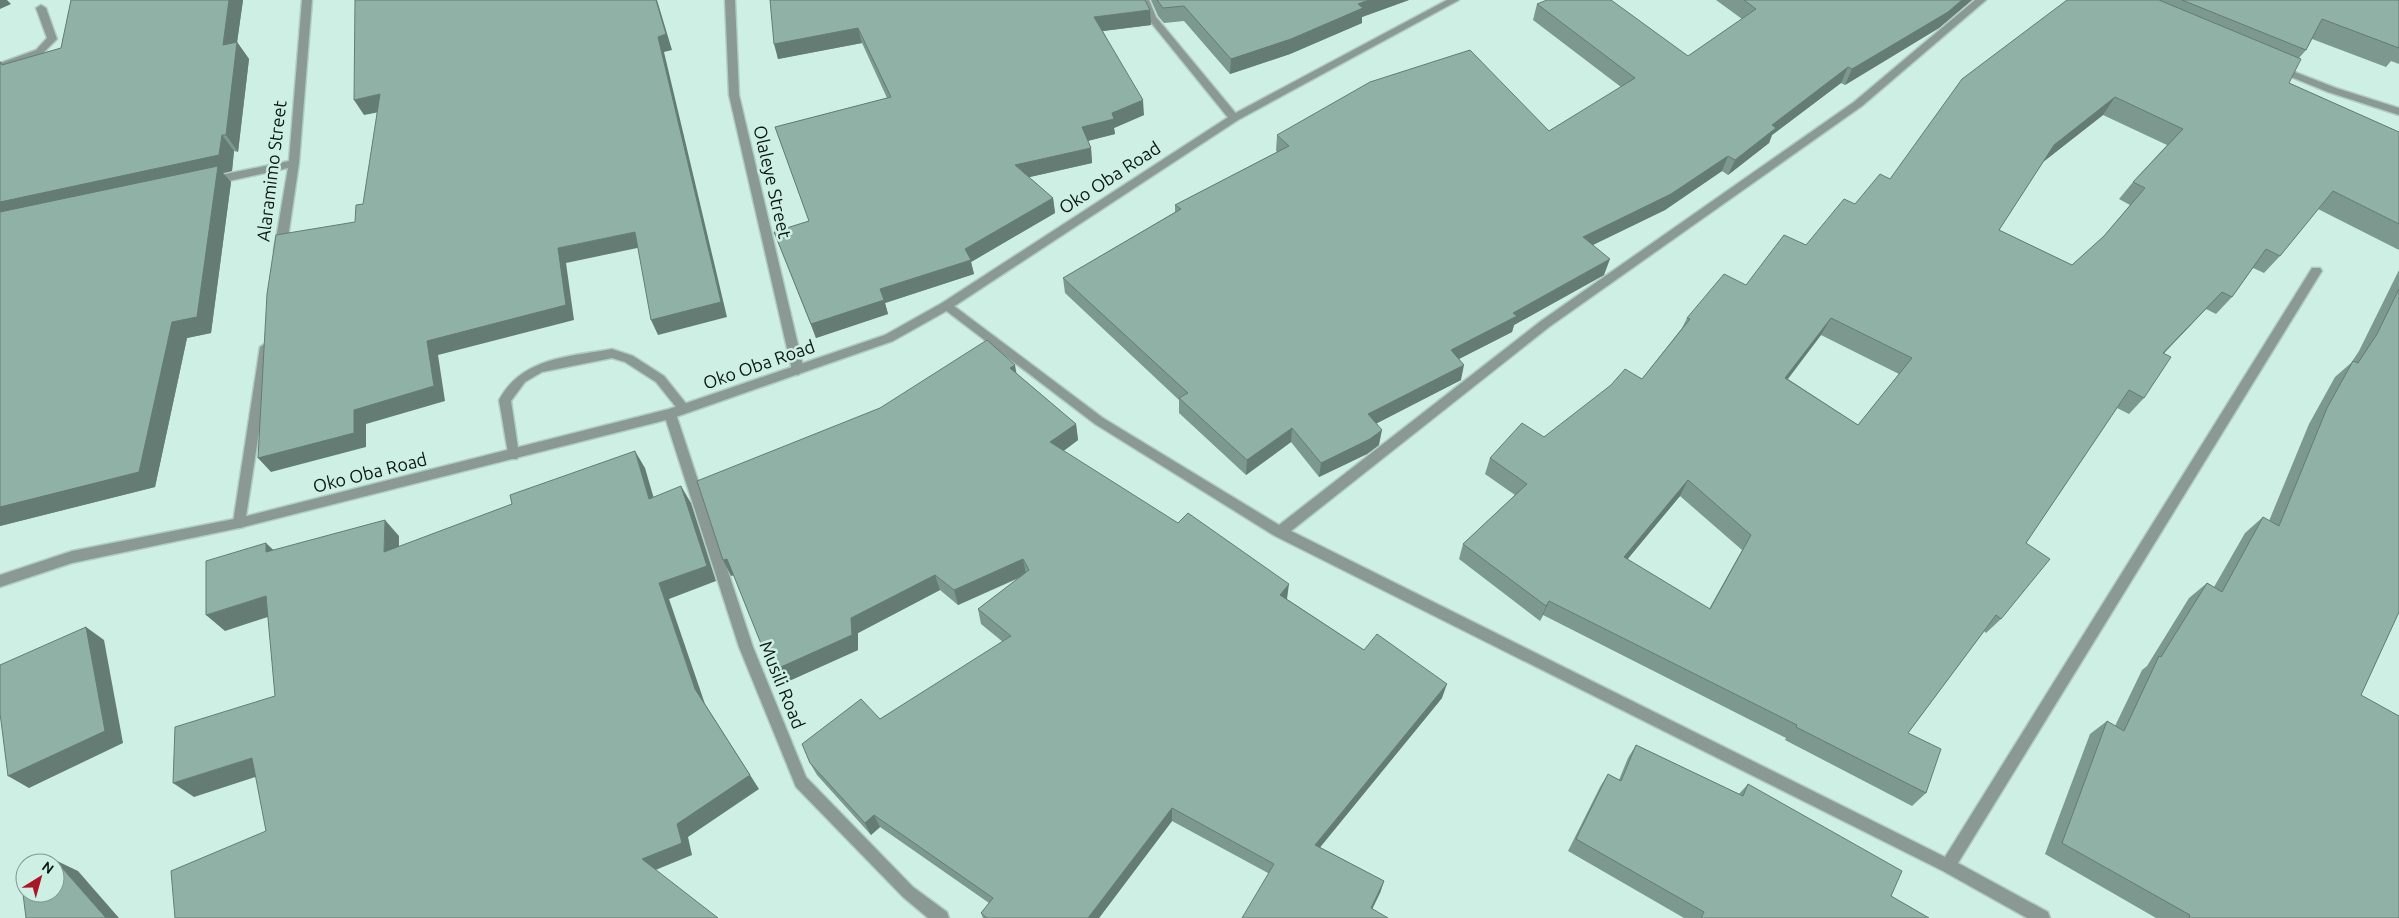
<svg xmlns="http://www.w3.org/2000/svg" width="2399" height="918" font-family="Ubuntu,sans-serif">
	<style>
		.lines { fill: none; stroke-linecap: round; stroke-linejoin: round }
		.service-casing { stroke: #afcdc3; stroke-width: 3 }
		.minor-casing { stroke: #afcdc3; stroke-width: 3 }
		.tertiary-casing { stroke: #afcdc3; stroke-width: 3 }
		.service { fill: #8b9994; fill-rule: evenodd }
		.minor { fill: #8b9994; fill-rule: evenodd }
		.tertiary { fill: #8b9994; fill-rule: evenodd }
		.wall { fill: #7c988f; fill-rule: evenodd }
		.shaded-wall { fill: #657c74 }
		.building { fill: #90b1a6; stroke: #657c74; fill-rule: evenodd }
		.labels { text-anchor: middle; stroke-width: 5; stroke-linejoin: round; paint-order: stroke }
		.street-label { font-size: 18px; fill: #0a1613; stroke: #cef0e4 }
	</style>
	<rect width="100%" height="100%" fill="#cef0e4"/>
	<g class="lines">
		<g class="service-casing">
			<path id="service" d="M612 349 633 356 664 376 688 406 690 409 688 412H680L656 382 625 362 612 358 542 372 525 382 511 401 519 455 517 459H509L499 400C522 357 569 357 612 349Z"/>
		</g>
		<g class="minor-casing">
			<g id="minor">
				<polygon points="302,0 312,0 299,163 286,251 280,255 274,251 288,168 211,185 206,181 211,177 289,161"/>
				<polygon points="725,0 735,0 739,95 804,370 798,375 792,370 729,95"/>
				<polygon points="1139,0 1149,0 1156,17 1238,116 1238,120 1230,120 1149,20"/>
				<polygon points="1975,0 1986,0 1862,106 1549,327 1291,531 1945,857 2312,268 2320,268 2322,271 2320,274 1958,863 2048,912 2050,918 2027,918 1943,871 1275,536 1095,424 940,306 942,303 950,303 1103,418 1279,525 1541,321 1854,102"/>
				<polygon points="41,5 46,8 57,39 42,54 0,69 0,63 36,50 47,38 36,8"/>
				<polygon points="2277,65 2336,88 2399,108 2399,115 2328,92 2274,70 2272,68"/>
				<polygon points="266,343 272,347 245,523 244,527 239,528 234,527 233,523 260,347"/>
				<polygon points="670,409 674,411 676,414 753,647 806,777 913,887 947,912 949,918 928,918 903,897 796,787 739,647 664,414 666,411"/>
			</g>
		</g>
		<g class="tertiary-casing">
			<polygon id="tertiary" points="1447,0 1459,0 1238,120 950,309 893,341 670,419 239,528 72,563 0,587 0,575 72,551 239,518 669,409 885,335 942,303 1230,116"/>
		</g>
		<use href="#service" class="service"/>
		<use href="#minor" class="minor"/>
		<use href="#tertiary" class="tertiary"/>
	</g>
	<g class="wall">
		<polygon points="71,0 243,0 237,42 249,59 238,152 234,151 232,171 223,173 231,182 211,333 187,338 155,487 0,526 0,61 3,64 61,48"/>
		<polygon points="770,0 1150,10 1151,25 1103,31 1144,115 1114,128 1115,134 1088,141 1091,148 1092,163 1029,177 1053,198 1055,213 971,262 974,274 885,303 888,314 816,338 774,232 809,221 775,127 887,98 862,43 778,59"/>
		<polygon points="1151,0 1409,0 1362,17 1362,23 1290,54 1230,74 1184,21 1164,23 1158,16"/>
		<polygon points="1716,0 1972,0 1939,28 1845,85 1841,83 1772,135 1769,143 1728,175 1722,171 1665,210 1593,245 1604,275 1514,325 1512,332 1459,359 1461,380 1376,423 1379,445 1367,454 1319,477 1291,442 1246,475 1179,413 1179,400 1065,293 1063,278 1175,212 1175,205 1277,152 1276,151 1277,135 1549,131 1621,87 1533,20 1537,4 1688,56 1742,19"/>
		<path d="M2067 0H2399V64L2391 61 2386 67 2312 39 2306 50 2299 58 2289 83 2399 132V250L2318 209 2280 256 2264 273 2253 268 2232 297 2216 314 2206 309 2164 353 2144 398 2129 414 2117 408 2026 543 2001 619 1986 633 1984 631 1908 733 1926 793 1912 806 1785 740 1786 738 1543 615 1540 621 1459 559 1463 544 1515 495 1485 474 1490 458 1544 437 1642 379 1682 328 1687 318 1746 285 1806 245 1855 204 1890 179ZM2103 115 2167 145 2133 182 2119 199 2130 205 2104 236 2072 265 1999 230 2043 162ZM1821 335 1899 374 1858 425 1788 379ZM1680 496 1742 550 1709 609 1627 559Z"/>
		<polygon points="2399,270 2399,612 2361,695 2399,918 2156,918 2045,854 2090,734 2107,721 2115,726 2142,670 2147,666 2189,598 2207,583 2214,587 2245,533 2263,517 2269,521 2309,424 2335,377 2351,363 2359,351"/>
		<polygon points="1016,373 1076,424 1078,440 1063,451 1287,599 1364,650 1442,698 1320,847 1384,881 1380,893 1268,873 1172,821 1099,918 983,918 981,913 989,903 880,827 871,835 817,775 810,763 880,719 1003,642 981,624 978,609 1019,578 958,605 940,590 858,633 858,650 780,685 772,671 734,575 731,576"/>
		<polygon points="1636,745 1739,794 1748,784 1891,896 1929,918 1684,918 1568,851 1600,787 1608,774 1619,780 1628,758"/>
	</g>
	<g class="shaded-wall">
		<polygon points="0,0 7,0 11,4 0,9"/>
		<polygon points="229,0 243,0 236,50 237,42 249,59 238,152 226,135 223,45"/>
		<polygon points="656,0 657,0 672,50 664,52 727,317 658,335 651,320 658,37"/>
		<polygon points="1369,0 1409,0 1362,17 1362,23 1290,54 1230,74 1231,59 1358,4"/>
		<polygon points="1962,0 1972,0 1939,28 1845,85 1852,69"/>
		<polygon points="1150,10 1151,25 1095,32 1094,17"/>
		<polygon points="858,28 862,43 778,59 774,44"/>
		<polygon points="1848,67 1841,83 1772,135 1769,143 1728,175 1735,160 1772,125"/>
		<polygon points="380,94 390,110 364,115 354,100"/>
		<polygon points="2115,97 2103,115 2043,162 2054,145"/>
		<polygon points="1143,100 1144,115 1114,128 1115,134 1083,142 1082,127 1112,113"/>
		<polygon points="222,135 234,151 232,171 223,173 231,182 211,333 187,338 155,487 0,526 0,507 172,322 0,222 0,202"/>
		<polygon points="1091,148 1092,163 1017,180 1015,165"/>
		<polygon points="1728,156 1722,171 1665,210 1578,252 1583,237"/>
		<polygon points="1053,198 1055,213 971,262 974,274 885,303 888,314 816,338 811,324 880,289 965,249"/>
		<polygon points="635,232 642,247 566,263 574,320 438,355 445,401 366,424 366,447 271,472 258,458 354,410 427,341 558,248"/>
		<polygon points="1610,259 1604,275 1514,325 1512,332 1447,365 1451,350 1513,313"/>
		<polygon points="2222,292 2206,309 2148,370 2163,353"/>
		<polygon points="1831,318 1821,335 1776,394 1785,378"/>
		<polygon points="1015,365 1018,382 1010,368"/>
		<polygon points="1464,365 1461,380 1366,429 1368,414"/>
		<polygon points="1076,424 1078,440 1053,459 1050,442"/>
		<polygon points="1292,428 1291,442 1246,475 1247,460"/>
		<polygon points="1382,430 1379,445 1367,454 1319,477 1321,463"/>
		<polygon points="635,451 645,468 659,516 649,499"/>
		<polygon points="1688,480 1680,496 1617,572 1624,557"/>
		<polygon points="681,486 691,503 716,581 669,599 705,704 759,789 688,837 692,855 653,871 642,859 677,824 695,689 659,583"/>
		<polygon points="385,520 399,536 399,568 384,552"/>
		<polygon points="266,543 283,559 266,552"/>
		<polygon points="727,559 736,574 731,576 723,560"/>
		<polygon points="1023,559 1026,574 958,605 954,590"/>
		<polygon points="935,575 940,590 858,633 858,650 780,685 772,671 851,618"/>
		<polygon points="1289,584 1287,599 1278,609 1280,595"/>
		<polygon points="266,596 283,612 225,631 206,615"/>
		<polygon points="1549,601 1543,615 1540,621 1546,606"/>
		<polygon points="86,627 104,640 123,743 29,788 8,776"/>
		<polygon points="1447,684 1442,698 1313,856 1315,845"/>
		<polygon points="252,758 271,772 194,797 173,783"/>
		<polygon points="1172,808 1172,821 1099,918 1088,918"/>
		<polygon points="874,815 880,827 871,835 865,823"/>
		<polygon points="55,860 78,871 119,918 106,918"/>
		<polygon points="1384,881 1380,893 1368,918 1371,908"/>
	</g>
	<g class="building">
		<polygon points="71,0 229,0 223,45 237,42 226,135 222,135 219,155 0,202 0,62 2,65 61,48"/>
		<polygon points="355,0 656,0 666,34 658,37 721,302 651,320 635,232 558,248 566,305 427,341 434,386 354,410 354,433 258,458 267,294 276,235 355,222 356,205 363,204 380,94 354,100"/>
		<polygon points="770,0 1145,0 1150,10 1094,17 1143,100 1112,113 1114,119 1082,127 1091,148 1015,165 1053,198 965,249 971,260 880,289 884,300 811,324 774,232 809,221 775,127 891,97 858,28 774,44"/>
		<polygon points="1157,0 1369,0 1358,4 1363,8 1291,39 1231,59 1184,6 1163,8"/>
		<polygon points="1547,0 1611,0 1688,56 1756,9 1744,0 1962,0 1948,12 1852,69 1848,67 1772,125 1776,128 1735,160 1728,156 1671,194 1583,237 1610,259 1513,313 1517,316 1451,350 1464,365 1368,414 1382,430 1370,439 1321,463 1292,428 1247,460 1179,398 1188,393 1063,278 1181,209 1175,205 1289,146 1277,135 1370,82 1470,50 1549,131 1635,78 1537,4"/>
		<path d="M2067 0H2159L2301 59 2289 83 2399 132V224L2333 191 2280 256 2266 249 2232 297 2222 292 2163 353 2171 357 2144 398 2129 390 2026 543 2050 559 2001 619 1996 615 1908 733 1941 749 1926 793 1796 727 1797 725 1549 601 1546 606 1463 544 1527 484 1490 458 1522 423 1544 437 1611 385 1625 369 1642 379 1690 319 1687 318 1724 274 1746 285 1784 235 1806 245 1844 199 1855 204 1880 174 1890 179 1962 79ZM2115 97 2183 129 2133 182 2145 188 2104 236 2072 265 1999 230 2054 145ZM1831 318 1912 358 1858 425 1785 378ZM1688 480 1751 535 1710 609 1624 557Z"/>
		<polygon points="2182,0 2399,0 2399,48 2322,19 2306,50"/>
		<polygon points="218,166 197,317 172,322 139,472 0,507 0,212"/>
		<polygon points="2399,289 2399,612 2361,695 2399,716 2399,918 2189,918 2190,915 2062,843 2107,721 2124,731 2159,656 2161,657 2207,583 2222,592 2263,517 2279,526 2327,408 2353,361 2358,363 2377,334"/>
		<polygon points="987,340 1015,365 1010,368 1076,424 1050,442 1178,523 1188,513 1289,584 1280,595 1364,650 1377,634 1447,684 1315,845 1384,881 1371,908 1388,918 1242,918 1274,864 1172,808 1088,918 987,918 981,913 993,898 874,815 865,823 810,763 802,744 861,699 880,719 1011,636 978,609 1029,570 1023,559 954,590 935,575 851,618 852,635 772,671 727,559 723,560 697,481 880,408"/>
		<polygon points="635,451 649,499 681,486 707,566 659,583 695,689 750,775 677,824 682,843 642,859 718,918 175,918 171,871 266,831 252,758 173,783 175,727 275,696 266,596 206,615 206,561 266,543 266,552 385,520 384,552 512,504 510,495"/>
		<polygon points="86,627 105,731 8,776 0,713 0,665"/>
		<polygon points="1636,745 1743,796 1748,784 1902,871 1891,896 1929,918 1701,918 1704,912 1576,839 1608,774 1621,781"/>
		<polygon points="55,860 106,918 26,918 22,886 25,884 25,893 55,893 55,863 51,863"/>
	</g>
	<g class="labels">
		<g class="street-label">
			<text transform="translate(272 171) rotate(-83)" y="6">Alaramimo Street</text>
			<text transform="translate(1110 178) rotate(-33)" y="6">Oko Oba Road</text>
			<text transform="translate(772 182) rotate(77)" y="6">Olaleye Street</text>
			<text transform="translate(759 365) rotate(-19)" y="6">Oko Oba Road</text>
			<text transform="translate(370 473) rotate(-14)" y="6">Oko Oba Road</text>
			<text transform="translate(782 685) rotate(68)" y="6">Musili Road</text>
		</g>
	</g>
	<g transform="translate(40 878) rotate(37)"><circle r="24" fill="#cef0e4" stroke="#809990"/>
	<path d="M0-4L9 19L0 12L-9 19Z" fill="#aa1527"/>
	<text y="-8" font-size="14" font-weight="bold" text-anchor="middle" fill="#0a1613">N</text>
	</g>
</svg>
